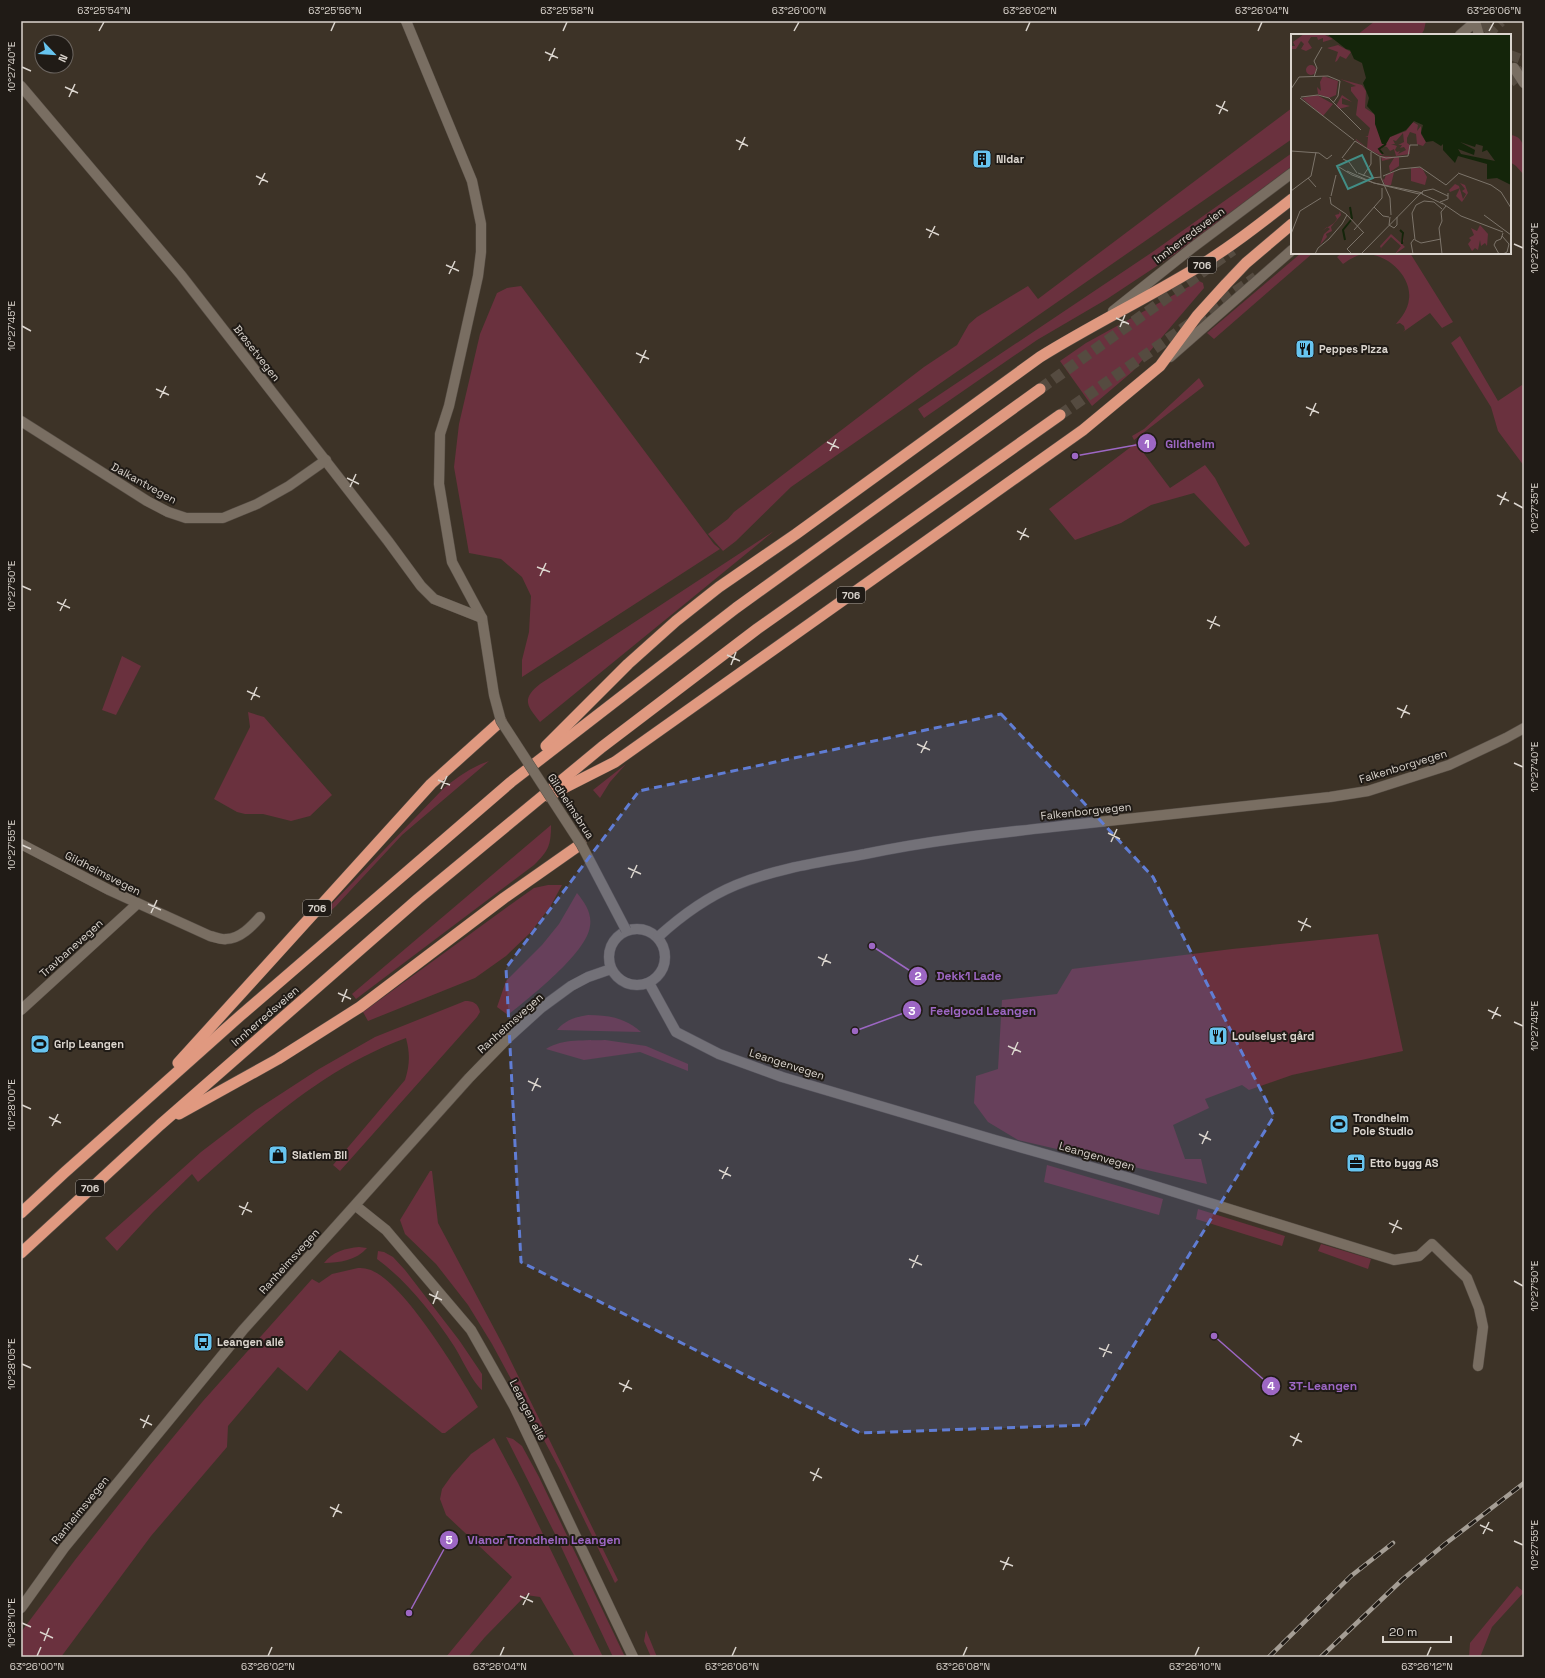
<svg xmlns="http://www.w3.org/2000/svg" width="1545" height="1678" font-family="'Space Grotesk',sans-serif">
	<style>
		.green { fill: #6a313e }
		.lines { fill: none; stroke-linecap: round; stroke-linejoin: round }
		.secondary-tunnel { stroke: #554b40; stroke-width: 10; stroke-dasharray: 10 5; stroke-linecap: butt }
		.trunk-tunnel { stroke: #554b40; stroke-width: 11; stroke-dasharray: 11 5.5; stroke-linecap: butt }
		.minor-casing { stroke: #574e45; stroke-width: 11 }
		.tertiary-casing { stroke: #574e45; stroke-width: 11 }
		.trunk-casing { stroke: #574e45; stroke-width: 12 }
		.minor { stroke: #796e62; stroke-width: 10 }
		.tertiary { stroke: #796e62; stroke-width: 10 }
		.trunk { stroke: #e09980; stroke-width: 11 }
		.rail-casing { stroke: #a59e95; stroke-width: 4.5 }
		.rail { stroke: #201b16; stroke-width: 3; stroke-dasharray: 9; stroke-linecap: butt }
		.tertiary-bridge-casing { stroke: #574e45; stroke-width: 11; stroke-linecap: butt }
		.tertiary-bridge { stroke: #796e62; stroke-width: 10 }
		.marked { fill: #607dd4; fill-opacity: 0.2; stroke: #607dd4; stroke-width: 3; stroke-dasharray: 8 5; stroke-linejoin: round }
		.ticks { fill: none; stroke: #dbd5ce; stroke-width: 1.5 }
		.labels { text-anchor: middle; stroke-width: 4; stroke-linejoin: round; paint-order: stroke }
		.shield { fill: #201b16; stroke: #a39d97; stroke-width: 1 }
		.shield-label { font-size: 10px; font-weight: bold; fill: #dbd5ce }
		.poi-label { font-size: 11px; font-weight: bold; fill: #dbd5ce; stroke: #201b16; text-anchor: start }
		.street-label { font-size: 11px; fill: #dbd5ce; stroke: #201b16 }
		.inset-river { fill: none; stroke: #14250a; stroke-width: 2 }
		.inset-road { fill: none; stroke: #7c746a; stroke-width: 1 }
		.view { fill: #428e86; fill-opacity: 0.15; stroke: #428e86; stroke-width: 2 }
		.inset-edge { fill: none; stroke: #dbd5ce; stroke-width: 2 }
		.leader { fill: none; stroke: #9d67c4; stroke-width: 1.5 }
		.callout-dot { fill: #9d67c4; stroke: #201b16; stroke-width: 1.5 }
		.mark-label { font-size: 12px; text-anchor: middle; font-weight: bold; fill: #fff }
		.callout-label { font-size: 12px; text-anchor: middle; font-weight: bold; fill: #9d67c4; stroke: #201b16; stroke-width: 4; stroke-linejoin: round; paint-order: stroke }
		.neatline { fill: none; stroke: #dbd5ce; stroke-width: 1.5 }
		.ticks-label { font-size: 10px; text-anchor: middle; fill: #dbd5ce }
	</style>
	<rect width="100%" height="100%" fill="#3d3327"/>
	<g class="green">
		<polygon points="1375,21 1426,21 1424,30 1421,35 1357,35"/>
		<polygon points="1292,108 1292,139 791,487 736,541 723,551 708,534 728,519 734,512 924,367 957,345 969,324 977,317 1028,286 1038,299"/>
		<path d="M1510 135C1529 136 1524 161 1524 175L1516 166 1510 162Z"/>
		<polygon points="1292,153 1292,166 1175,254 1107,299 1037,340 924,418 918,409 1151,253"/>
		<polygon points="1301,253 1313,253 1214,339 1207,333"/>
		<path d="M1342 253H1410L1453 322 1442 328 1430 313 1403 332 1405 330 1404 326 1400 323 1396 324C1402 317 1408 309 1409 299 1412 276 1387 254 1366 254 1358 254 1350 259 1343 264L1337 257Z"/>
		<polygon points="1199,281 1203,283 1204,288 1133,371 1092,406 1060,361 1086,343"/>
		<polygon points="521,286 714,544 720,549 522,677 522,660 529,632 531,596 522,577 501,559 469,553 454,467 459,424 480,334 497,293 507,288"/>
		<polygon points="1460,336 1498,401 1522,385 1524,388 1524,466 1498,431 1491,407 1451,343"/>
		<polygon points="1199,378 1204,386 1134,440 1132,436 1144,429"/>
		<polygon points="1136,443 1170,488 1205,465 1215,478 1250,544 1245,547 1194,493 1151,505 1121,523 1075,540 1049,509"/>
		<path d="M774 531 540 722C527 706 521 699 540 684Z"/>
		<polygon points="122,656 141,666 116,715 102,710"/>
		<polygon points="248,712 264,717 332,795 310,816 291,821 263,814 245,814 237,812 214,799 250,727"/>
		<path d="M489 761 402 835 336 906 325 916 322 914 444 788C459 776 472 767 489 761Z"/>
		<polygon points="626,764 610,782 600,798 593,790"/>
		<path d="M551 825C551 846 548 851 534 865L356 999 352 994Z"/>
		<polygon points="548,885 562,885 550,907 530,933 506,956 475,978 368,1021 363,1012 517,900 534,888"/>
		<path d="M577 893C585 903 592 913 590 926 587 953 529 998 508 1015L497 1007 506 981 542 945 559 924Z"/>
		<polygon points="1378,934 1403,1051 1292,1075 1249,1090 1242,1085 1205,1099 1209,1108 1173,1125 1185,1159 1201,1159 1207,1184 1018,1140 988,1122 974,1103 976,1076 998,1069 1002,1000 1057,994 1072,969 1232,949"/>
		<path d="M465 1001C473 1001 478 1003 480 1012L477 1017 340 1171 333 1165 405 1080C410 1065 410 1053 406 1038 322 1069 264 1124 198 1182L192 1174 153 1212 117 1251 105 1238 201 1152 256 1110 319 1069 375 1037Z"/>
		<path d="M588 1015C609 1015 625 1018 641 1032L557 1030C565 1020 576 1017 588 1015Z"/>
		<path d="M605 1040 646 1046 688 1064V1071L640 1052 584 1060 546 1049C563 1038 586 1041 605 1040Z"/>
		<polygon points="1047,1165 1163,1199 1159,1215 1044,1182"/>
		<polygon points="430,1171 432,1171 438,1223 504,1347 618,1580 615,1583 559,1468 492,1344 468,1305 436,1264 405,1234 400,1220"/>
		<polygon points="1198,1209 1285,1236 1282,1246 1196,1219"/>
		<polygon points="1321,1244 1371,1259 1368,1269 1318,1251"/>
		<path d="M359 1247 367 1248C357 1260 339 1263 324 1263 332 1252 346 1248 359 1247Z"/>
		<path d="M378 1251 384 1252 393 1257 405 1270 459 1340 482 1374V1390C473 1383 461 1357 454 1346 433 1314 408 1282 377 1259Z"/>
		<path d="M358 1268C361 1268 365 1268 367 1269 400 1275 461 1377 478 1407L445 1433H442L340 1350 307 1391 278 1367 228 1426 227 1447 151 1536 61 1657H21V1632L75 1560 150 1465 203 1401 312 1279 319 1283 332 1274Z"/>
		<polygon points="506,1437 513,1439 522,1446 539,1477 625,1657 613,1657 555,1534"/>
		<polygon points="494,1438 518,1483 603,1657 575,1657 540,1597 526,1595 485,1637 468,1657 446,1657 512,1577 446,1515 440,1499 442,1489 452,1475 471,1454"/>
		<polygon points="1517,1586 1524,1592 1492,1627 1481,1655 1479,1657 1469,1657 1470,1643"/>
		<polygon points="646,1630 657,1657 651,1657 644,1641"/>
	</g>
	<g class="lines">
		<g class="secondary-tunnel">
			<polyline points="1484,21 1489,35"/>
			<polyline points="1510,55 1524,60"/>
		</g>
		<g class="trunk-tunnel">
			<polyline points="1487,35 1501,21"/>
			<polyline points="1510,82 1524,70"/>
			<polyline points="1040,389 1233,250"/>
			<polyline points="1060,415 1256,277"/>
		</g>
		<g class="minor-casing">
			<g id="minor">
				<polyline points="406,21 472,181 481,224 481,252 478,276 449,406 440,434 439,484 452,562 482,618 494,695"/>
				<polyline points="1475,21 1479,35"/>
				<polyline points="1460,35 1475,22"/>
				<polyline points="1514,68 1524,83"/>
				<polyline points="21,86 181,275 388,541 421,586 434,599 482,618"/>
				<polyline points="1113,311 1192,248 1292,173"/>
				<polyline points="1170,357 1292,250"/>
				<polyline points="21,421 147,501 168,512 186,518 223,518 257,504 289,486 326,460"/>
				<path d="M21 844 109 890 210 936C215 937 221 940 226 939 240 939 252 926 260 917"/>
				<polyline points="649,983 676,1032 719,1054 782,1077 995,1140 1126,1177 1394,1260 1419,1256 1432,1244 1467,1278 1479,1308 1483,1327 1478,1366"/>
				<polyline points="21,1010 137,904"/>
			</g>
		</g>
		<g class="tertiary-casing">
			<g id="tertiary">
				<circle cx="637" cy="957" r="28"/>
				<path d="M658 937C681 916 707 897 736 885 777 868 822 862 865 854 936 839 1008 832 1080 824 1163 815 1247 806 1330 797L1368 791 1449 765 1506 738 1524 728"/>
				<polyline points="356,1206 386,1230 471,1330 514,1406 633,1657"/>
				<polyline points="21,1608 64,1548 243,1330 469,1078 509,1037 541,1008 571,986 588,977 611,969"/>
			</g>
		</g>
		<g class="trunk-casing">
			<g id="trunk">
				<path d="M546 746 628 664 676 621 719 587 796 534 1040 357C1090 326 1143 300 1193 270 1228 249 1260 224 1292 199"/>
				<polyline points="548,796 615,762 1083,430 1160,366 1197,316 1226,284 1246,263 1292,224"/>
				<polyline points="178,1063 431,784 501,721"/>
				<polyline points="179,1114 278,1059 360,1007 504,898 581,844"/>
				<polyline points="21,1213 64,1173 240,1016 511,782 736,608 1040,389"/>
				<polyline points="21,1253 160,1125 418,899 602,747 757,629 1060,415"/>
			</g>
		</g>
		<use href="#minor" class="minor"/>
		<use href="#tertiary" class="tertiary"/>
		<use href="#trunk" class="trunk"/>
		<g class="rail-casing">
			<g id="rail">
				<polyline points="1269,1657 1351,1576 1393,1543"/>
				<polyline points="1321,1657 1403,1579 1445,1544 1524,1483"/>
			</g>
		</g>
		<use href="#rail" class="rail"/>
		<g class="tertiary-bridge-casing">
			<polyline id="tertiary-bridge" points="494,695 501,721 581,844 626,930"/>
		</g>
		<use href="#tertiary-bridge" class="tertiary-bridge"/>
	</g>
	<path class="marked" d="M1001 714 1153 877 1274 1116 1085 1425 860 1433 521 1262 506 968 639 791Z"/>
	<path class="ticks" d="M99 31 104 22M331 31 335 22M563 31 567 22M794 31 799 22M1026 31 1030 22M1258 31 1262 22M1489 31 1494 22M545 52 558 58M549 61 555 48M22 67 31 71M65 87 78 93M69 97 75 84M1216 105 1228 111M1219 114 1225 101M736 140 748 146M739 150 745 137M256 176 268 182M259 185 265 173M926 229 939 235M929 238 935 226M1514 244 1523 248M446 265 459 271M449 274 455 261M1116 318 1129 324M22 326 31 331M1120 327 1125 315M636 353 649 359M640 363 646 350M156 389 169 395M160 398 166 386M1306 407 1319 413M1310 416 1316 403M827 442 839 448M830 451 836 439M347 478 359 484M350 487 356 474M1497 495 1509 501M1514 503 1523 508M1500 505 1506 492M1017 531 1029 537M1020 540 1026 528M537 567 550 572M540 576 546 563M22 586 31 590M57 602 70 608M60 611 66 599M1207 620 1220 626M1210 629 1216 616M727 655 740 661M731 665 736 652M247 691 260 697M251 700 257 687M1397 708 1410 714M1401 718 1407 705M917 744 930 750M921 753 927 741M1514 763 1523 767M438 780 450 785M441 789 447 776M1108 833 1120 839M1111 842 1117 829M22 845 31 849M628 868 641 874M631 878 637 865M148 904 161 910M151 913 157 900M1298 921 1311 927M1301 931 1307 918M818 957 831 963M822 966 827 954M338 993 351 999M342 1002 347 989M1488 1010 1501 1016M1492 1019 1498 1007M1514 1022 1523 1026M1008 1046 1021 1052M1012 1055 1018 1042M528 1081 541 1087M532 1091 538 1078M22 1105 31 1109M49 1117 61 1123M52 1126 58 1114M1199 1134 1211 1140M1202 1144 1208 1131M719 1170 731 1176M722 1179 728 1167M239 1206 252 1212M242 1215 248 1202M1389 1223 1402 1229M1392 1233 1398 1220M909 1259 922 1265M912 1268 918 1255M1514 1281 1523 1286M429 1294 442 1300M433 1304 438 1291M1099 1348 1112 1353M1103 1357 1109 1344M22 1364 31 1368M619 1383 632 1389M623 1392 629 1380M140 1419 152 1425M143 1428 149 1415M1290 1436 1302 1442M1293 1446 1299 1433M810 1472 822 1478M813 1481 819 1468M330 1507 342 1513M333 1517 339 1504M1480 1525 1493 1531M1483 1534 1489 1522M1514 1541 1523 1545M1000 1561 1013 1566M1003 1570 1009 1557M520 1596 533 1602M523 1605 529 1593M22 1623 31 1627M40 1632 53 1638M44 1641 49 1628M37 1656 41 1647M268 1656 272 1647M500 1656 504 1647M732 1656 736 1647M963 1656 967 1647M1195 1656 1199 1647M1427 1656 1431 1647"/>
	<defs>
		<g id="building-square" transform="scale(1)"><rect x="-9" y="-9" width="18" height="18" rx="4" fill="#67c4ef" stroke="#201b16"/><path d="M-4-6H4V6H1V3H-1V6H-4ZM-2.5-4.3h1.7v1.8h-1.7ZM.8-4.3h1.7v1.8H.8ZM-2.5-1h1.7V.8h-1.7ZM.8-1h1.7V.8H.8Z" fill="#111"/></g>
		<g id="restaurant-square" transform="scale(1)"><rect x="-9" y="-9" width="18" height="18" rx="4" fill="#67c4ef" stroke="#201b16"/><path d="M-5-6h1v4h1v-4h1v4h1v-4h1v5L-1.5 .5V6h-2V.5L-5-1ZM5-6V6H3V1.5H1.5Q1.5-4 5-6Z" fill="#111"/></g>
		<g id="stadium-square" transform="scale(1)"><rect x="-9" y="-9" width="18" height="18" rx="4" fill="#67c4ef" stroke="#201b16"/><path d="M0-5a6.5 5 0 1 0 0 10a6.5 5 0 1 0 0-10ZM-3.5-1.8h7v3.6h-7Z" fill="#111"/></g>
		<g id="shop-square" transform="scale(1)"><rect x="-9" y="-9" width="18" height="18" rx="4" fill="#67c4ef" stroke="#201b16"/><path d="M-5-2.5h2.3a2.7 3.5 0 0 1 5.4 0H5L5.5 6h-11ZM-1.5-2.5h3a1.5 2.3 0 0 0-3 0Z" fill="#111"/></g>
		<g id="office-square" transform="scale(1)"><rect x="-9" y="-9" width="18" height="18" rx="4" fill="#67c4ef" stroke="#201b16"/><path d="M-6-3h4V-5.5h4V-3h4V5H-6ZM-1-4.5V-3h2v-1.5ZM-6 0V1H6V0Z" fill="#111"/></g>
		<g id="bus-square" transform="scale(1)"><rect x="-9" y="-9" width="18" height="18" rx="4" fill="#67c4ef" stroke="#201b16"/><path d="M-5-6H5V4H4V6H2V4H-2V6H-4V4H-5ZM-3.5-4V0h7V-4ZM-3.5 1.2v1.5H-2V1.2ZM2 1.2v1.5H3.5V1.2Z" fill="#111"/></g>
	</defs>
	<g fill-rule="evenodd">
		<use href="#building-square" x="982" y="159"/>
		<use href="#restaurant-square" x="1305" y="349"/>
		<use href="#restaurant-square" x="1218" y="1036"/>
		<use href="#stadium-square" x="40" y="1044"/>
		<use href="#stadium-square" x="1339" y="1124"/>
		<use href="#shop-square" x="278" y="1155"/>
		<use href="#office-square" x="1356" y="1163"/>
		<use href="#bus-square" x="203" y="1342"/>
	</g>
	<g class="labels">
		<g class="shield">
			<rect x="1188" y="257" width="28" height="16" rx="3"/>
			<rect x="837" y="587" width="28" height="16" rx="3"/>
			<rect x="303" y="900" width="28" height="16" rx="3"/>
			<rect x="76" y="1180" width="28" height="16" rx="3"/>
		</g>
		<g class="shield-label">
			<text x="1202" y="269">706</text>
			<text x="851" y="599">706</text>
			<text x="317" y="912">706</text>
			<text x="90" y="1192">706</text>
		</g>
		<g class="poi-label">
			<text x="996" y="163">Nidar</text>
			<text x="1319" y="353">Peppes Pizza</text>
			<text x="1232" y="1040">Louiselyst gård</text>
			<text x="54" y="1048">Grip Leangen</text>
			<text x="1353" y="1122">Trondheim<tspan x="1353" dy="13">Pole Studio</tspan></text>
			<text x="292" y="1159">Slatlem Bil</text>
			<text x="1370" y="1167">Etto bygg AS</text>
			<text x="217" y="1346">Leangen allé</text>
		</g>
		<g class="street-label">
			<text transform="translate(1189 235) rotate(-37)" y="4">Innherredsveien</text>
			<text transform="translate(257 353) rotate(52)" y="4">Brøsetvegen</text>
			<text transform="translate(144 483) rotate(29)" y="4">Dalkantvegen</text>
			<text transform="translate(1403 766) rotate(-17)" y="4">Falkenborgvegen</text>
			<text transform="translate(571 806) rotate(57)" y="4">Gildheimsbrua</text>
			<text transform="translate(1086 811) rotate(-6)" y="4">Falkenborgvegen</text>
			<text transform="translate(103 873) rotate(27)" y="4">Gildheimsvegen</text>
			<text transform="translate(71 948) rotate(-42)" y="4">Travbanevegen</text>
			<text transform="translate(265 1016) rotate(-41)" y="4">Innherredsveien</text>
			<text transform="translate(510 1023) rotate(-42)" y="4">Ranheimsvegen</text>
			<text transform="translate(787 1064) rotate(18)" y="4">Leangenvegen</text>
			<text transform="translate(1097 1156) rotate(16)" y="4">Leangenvegen</text>
			<text transform="translate(289 1261) rotate(-48)" y="4">Ranheimsvegen</text>
			<text transform="translate(528 1410) rotate(63)" y="4">Leangen allé</text>
			<text transform="translate(80 1510) rotate(-51)" y="4">Ranheimsvegen</text>
		</g>
	</g>
	<g transform="translate(1291 34)">
		<rect width="220" height="220" fill="#3d3327"/>
		<path d="M13 0H32L42 5 32 8V4L27 6 26 3H20L17 8 21 14 15 17 10 15 13 10 10 7 5 15H1V19L0 12H4L2 8ZM47 11 60 18 55 25 49 22 46 27 44 28 47 18 36 14ZM15 36a5 5 0 1 1 10 0a5 5 0 1 1-10 0ZM32 42 47 47 45 61 38 64 27 60 26 53 30 57 29 48ZM49 45 71 51 75 57 74 74 83 80 91 110H95L99 103 115 97 122 88 127 91 126 97 130 92V100L135 108 132 112 126 110 125 100 119 98 116 104V109L119 111V120L105 122 103 115 99 117 96 113 92 112 88 118 93 121H89L77 115 70 110 66 107 65 106V105L76 114 77 103H74L77 102 79 94 65 81 67 66 60 57V53L65 52ZM112 99 113 108 107 111H111L109 114 113 113 115 116 107 120 109 117 106 118 104 116 106 112 100 110H104L102 106 105 107ZM26 61 42 70 32 82 11 64ZM51 61 61 68 51 64V70L59 72 48 75 45 72ZM90 122 108 123V132L99 138 98 132 103 124 91 127ZM120 134H131L136 143 134 151 120 147ZM103 138 100 151H94L91 144 93 146 95 141ZM169 149 174 151 177 159 171 168 165 162 169 154 159 158 158 156 164 150 168 152 172 165 175 160 171 157 174 155ZM49 177 50 181 40 193 41 197 35 200 36 203 29 211 33 200 39 195 36 193 31 197 43 189 46 185 44 181 48 180ZM189 191 197 200 196 212 194 209 190 212 189 206 187 216 184 214 181 217 177 210 180 206 178 204 183 201 180 194 186 197ZM108 195 113 200V207L111 210 114 213 104 220 110 212 100 203 90 214 92 220 89 212 100 200 111 210 112 201Z" fill="#6a313e" fill-rule="evenodd"/>
		<path d="M36 0H220V151L206 144 196 145V130L167 122 164 129 152 116V110L150 112 142 107 135 108 130 99 132 91 123 87 115 96 99 103 95 110H91L84 90V81L76 72 78 64 72 49 75 44 71 29 63 25 59 16 55 15ZM169 108 184 113 185 110 192 112 191 118 196 116 204 127 170 120 167 115 183 121 184 116Z" fill="#14250a" fill-rule="evenodd"/>
		<path class="inset-river" d="M92 120 88 115 95 110M59 173 61 185M109 196 112 199 111 210M54 206 52 196 60 186"/>
		<path class="inset-road" d="M23 43 26 34 23 27 31 13M0 55 8 43 37 42 49 47 47 62 42 69M10 63 27 61 38 64 70 96M9 64 63 106M64 107 88 122M0 117 28 119 36 125 41 121M88 122 95 124 117 122 119 111H127M89 123 90 144 99 164 100 181M51 124 64 107M52 125 58 128 66 139M48 133 61 141 83 149 128 160 132 159 83 149 56 137M67 139 80 144 90 143M167 139 200 151 210 158 220 174M72 142 80 130V118M92 142 109 135 129 133 155 151M17 144 25 153M155 151 167 140M0 157 20 142 25 118M131 160 152 170M40 162 45 141M39 163 40 170 55 180 73 199M149 168 157 165V159M151 169 170 182 212 198M83 173 92 182 98 183M193 181 220 201M99 183 98 191 103 194 106 191V183M63 196 91 164V154M0 200 9 177 30 164M211 202 218 210 216 218 212 220M150 205 130 209 124 206 121 179 125 171 133 167 143 168 151 175M24 220 27 214 38 205 51 190 56 181M61 220 56 215 72 199M70 220 132 157 142 155 157 162M122 220 120 209 123 205M151 220 148 194 151 187 150 178 155 172M208 220 203 211 205 207 210 205 212 199"/>
		<path class="view" d="M71 121 82 144 57 155 46 132Z"/>
		<rect width="220" height="220" class="inset-edge"/>
	</g>
	<path class="leader" d="M1075 456L1147 443M872 946L918 976M855 1031L912 1010M1214 1336L1271 1386M409 1613L449 1540"/>
	<g class="callout-dot">
		<circle cx="1075" cy="456" r="4"/>
		<circle cx="872" cy="946" r="4"/>
		<circle cx="855" cy="1031" r="4"/>
		<circle cx="1214" cy="1336" r="4"/>
		<circle cx="409" cy="1613" r="4"/>
		<circle cx="1147" cy="443" r="10"/>
		<circle cx="918" cy="976" r="10"/>
		<circle cx="912" cy="1010" r="10"/>
		<circle cx="1271" cy="1386" r="10"/>
		<circle cx="449" cy="1540" r="10"/>
	</g>
	<g class="mark-label">
		<text x="1147" y="448">1</text>
		<text x="918" y="980">2</text>
		<text x="912" y="1015">3</text>
		<text x="1271" y="1390">4</text>
		<text x="449" y="1544">5</text>
	</g>
	<g class="callout-label">
		<text x="1190" y="448">Gildheim</text>
		<text x="969" y="980">Dekk1 Lade</text>
		<text x="983" y="1015">Feelgood Leangen</text>
		<text x="1323" y="1390">3T-Leangen</text>
		<text x="544" y="1544">Vianor Trondheim Leangen</text>
	</g>
	<rect width="1545" height="1678" fill="none" stroke="#201b16" stroke-width="44"/>
	<g transform="translate(54 54) rotate(115)"><circle r="19" fill="#201b16" stroke="#6b6560"/>
	<path d="M0-3L7 15L0 10L-7 15Z" fill="#67c4ef"/>
	<text y="-6" font-size="11" font-weight="bold" text-anchor="middle" fill="#dbd5ce">N</text>
	</g>
	<path d="M1383 1636v6h68v-6" fill="none" stroke="#dbd5ce" stroke-width="2"/>
	<text x="1389" y="1636" font-size="12" fill="#dbd5ce" stroke="#201b16" stroke-width="3" paint-order="stroke">20 m</text>
	<rect x="22" y="22" width="1501" height="1634" class="neatline"/>
	<g class="ticks-label">
		<text x="104" y="14">63°25'54"N</text>
		<text x="335" y="14">63°25'56"N</text>
		<text x="567" y="14">63°25'58"N</text>
		<text x="799" y="14">63°26'00"N</text>
		<text x="1030" y="14">63°26'02"N</text>
		<text x="1262" y="14">63°26'04"N</text>
		<text x="1494" y="14">63°26'06"N</text>
		<text transform="translate(11 67) rotate(-90)" y="4">10°27'40"E</text>
		<text transform="translate(1534 248) rotate(-90)" y="4">10°27'30"E</text>
		<text transform="translate(11 326) rotate(-90)" y="4">10°27'45"E</text>
		<text transform="translate(1534 508) rotate(-90)" y="4">10°27'35"E</text>
		<text transform="translate(11 586) rotate(-90)" y="4">10°27'50"E</text>
		<text transform="translate(1534 767) rotate(-90)" y="4">10°27'40"E</text>
		<text transform="translate(11 845) rotate(-90)" y="4">10°27'55"E</text>
		<text transform="translate(1534 1026) rotate(-90)" y="4">10°27'45"E</text>
		<text transform="translate(11 1105) rotate(-90)" y="4">10°28'00"E</text>
		<text transform="translate(1534 1286) rotate(-90)" y="4">10°27'50"E</text>
		<text transform="translate(11 1364) rotate(-90)" y="4">10°28'05"E</text>
		<text transform="translate(1534 1545) rotate(-90)" y="4">10°27'55"E</text>
		<text transform="translate(11 1623) rotate(-90)" y="4">10°28'10"E</text>
		<text x="37" y="1670">63°26'00"N</text>
		<text x="268" y="1670">63°26'02"N</text>
		<text x="500" y="1670">63°26'04"N</text>
		<text x="732" y="1670">63°26'06"N</text>
		<text x="963" y="1670">63°26'08"N</text>
		<text x="1195" y="1670">63°26'10"N</text>
		<text x="1427" y="1670">63°26'12"N</text>
	</g>
</svg>
